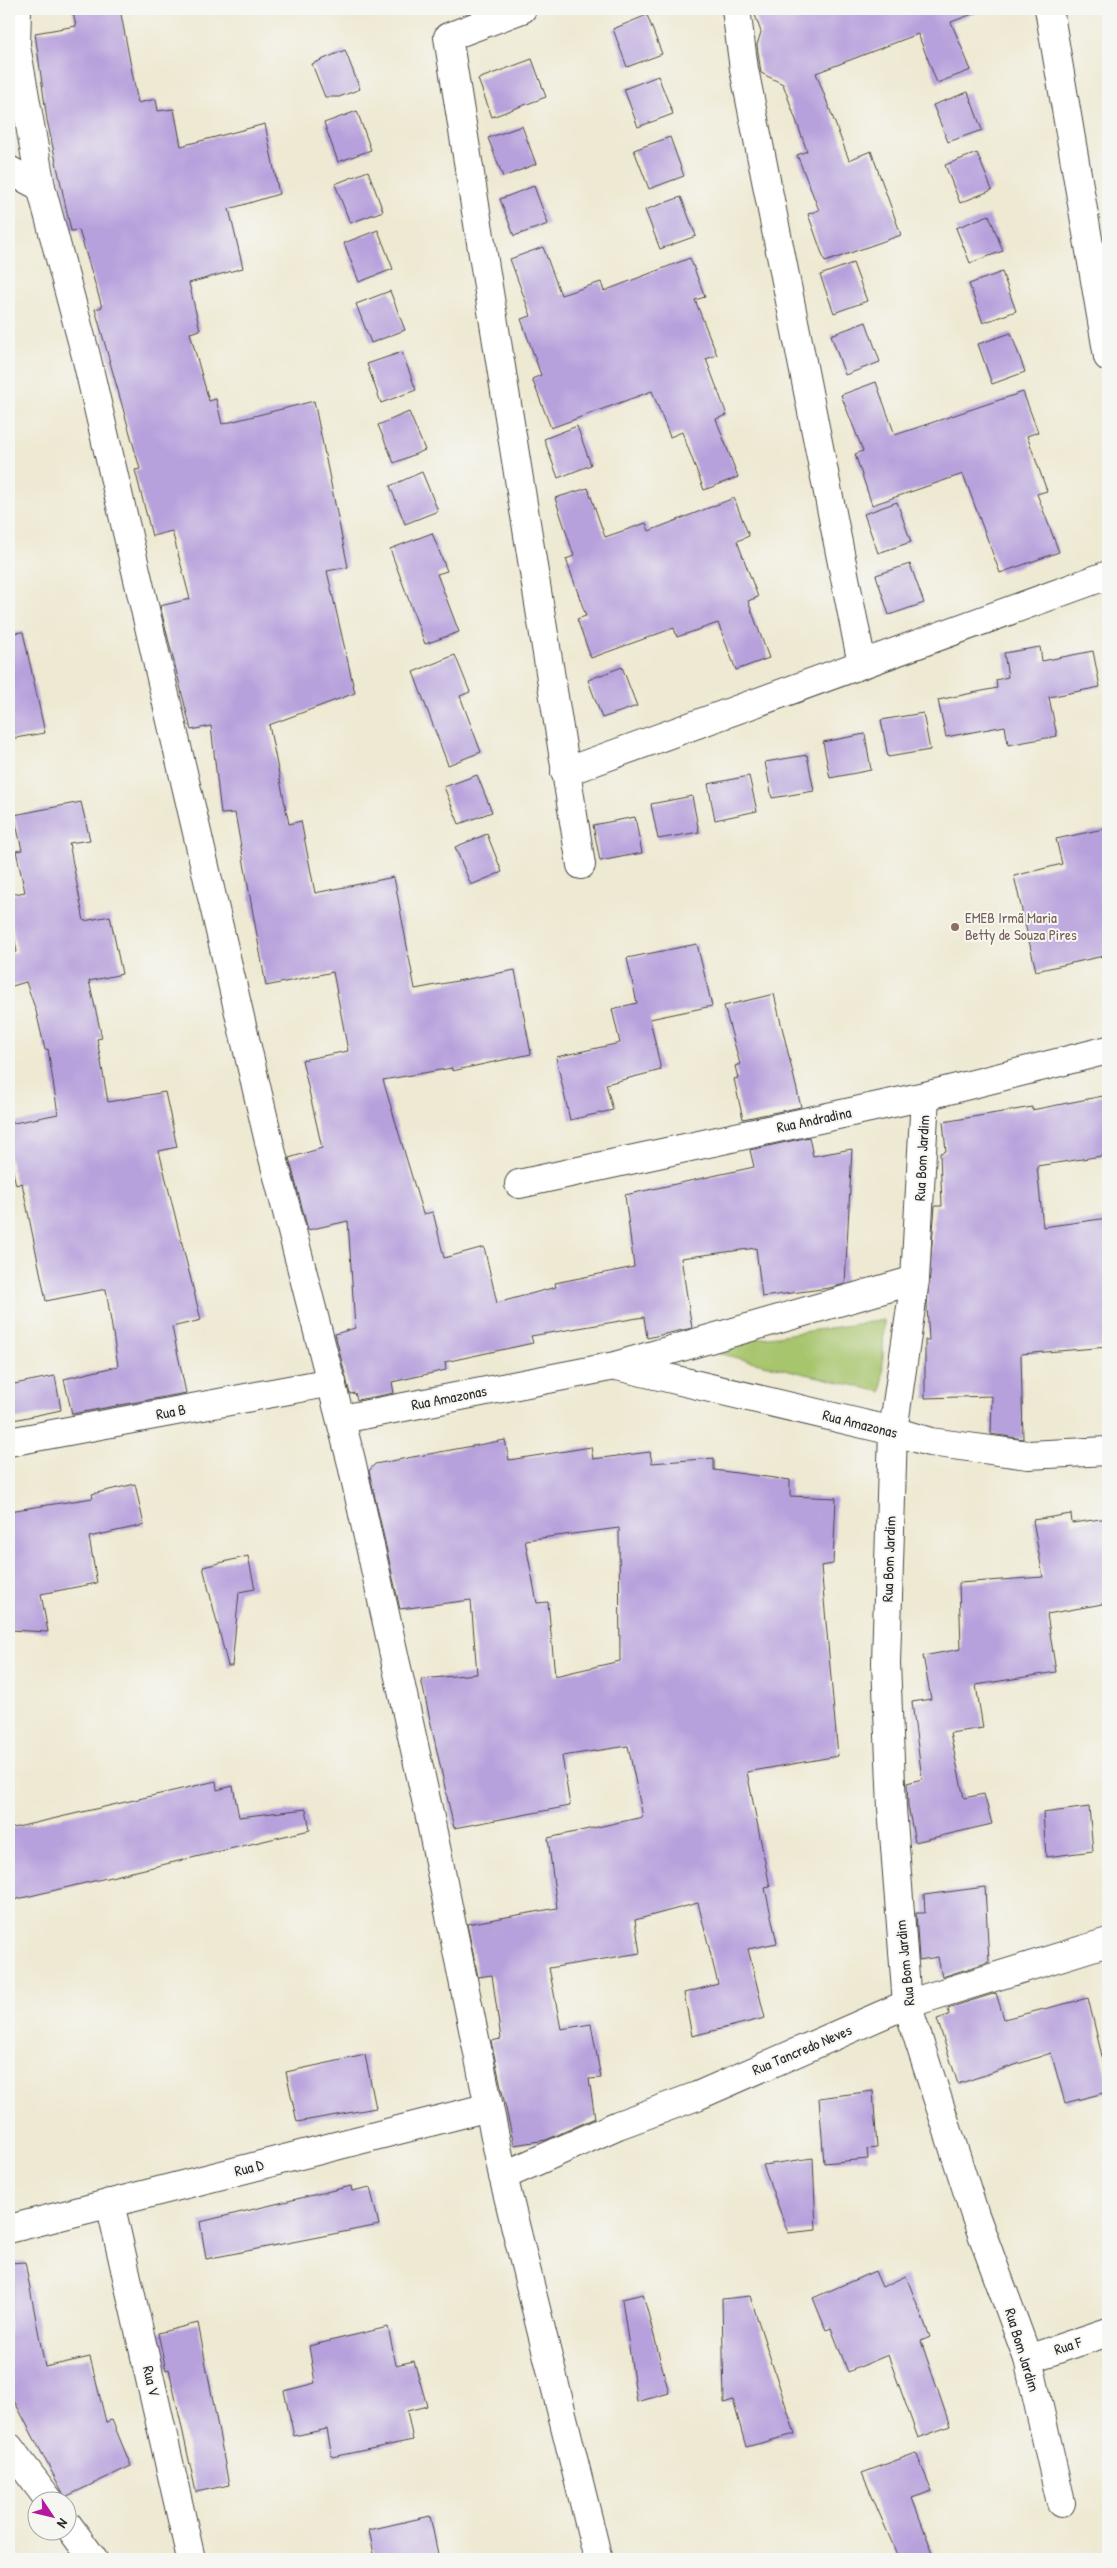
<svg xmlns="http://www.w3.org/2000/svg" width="1117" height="2568" font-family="'Patrick Hand',sans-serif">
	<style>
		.green { fill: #a7c56d; stroke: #69784c }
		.building { fill: #b7a1dc; fill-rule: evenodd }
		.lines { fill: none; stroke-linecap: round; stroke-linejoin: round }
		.street-casing { stroke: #484844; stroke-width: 30 }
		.secondary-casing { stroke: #484844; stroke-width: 30 }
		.street { stroke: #fff; stroke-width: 28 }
		.secondary { stroke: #fff; stroke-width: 28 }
		.education-dot { fill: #8d6e63; stroke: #f6f6f2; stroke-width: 2 }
		.labels { text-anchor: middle; stroke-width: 4; stroke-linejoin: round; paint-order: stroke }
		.education-label { font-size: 15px; fill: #785e54; stroke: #f6f6f2; text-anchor: start }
		.street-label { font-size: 15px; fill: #2b2b2b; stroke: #f6f6f2 }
	</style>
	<rect width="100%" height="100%" fill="#f6f6f2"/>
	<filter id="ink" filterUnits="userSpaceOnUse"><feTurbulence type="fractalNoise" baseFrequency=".02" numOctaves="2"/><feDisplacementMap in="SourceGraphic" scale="10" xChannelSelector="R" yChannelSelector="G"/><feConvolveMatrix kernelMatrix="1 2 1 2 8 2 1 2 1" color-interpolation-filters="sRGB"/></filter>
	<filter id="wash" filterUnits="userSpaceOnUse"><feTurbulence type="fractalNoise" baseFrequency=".0096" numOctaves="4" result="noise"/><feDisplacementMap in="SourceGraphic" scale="20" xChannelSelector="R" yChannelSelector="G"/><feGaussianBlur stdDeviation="1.12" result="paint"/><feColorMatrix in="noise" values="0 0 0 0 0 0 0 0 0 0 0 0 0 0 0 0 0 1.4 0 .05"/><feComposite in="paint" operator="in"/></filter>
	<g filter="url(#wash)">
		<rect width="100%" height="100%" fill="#eee9d2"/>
		<polygon class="green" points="884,1320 882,1392 695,1348"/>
		<g id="blocks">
			<g class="building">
				<polygon points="72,9 120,9 138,103 156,99 158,111 174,109 181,146 265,124 279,194 229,209 243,268 189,283 200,330 190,333 209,401 216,399 222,424 314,401 348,567 327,571 355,693 269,725 289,824 301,821 315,893 394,877 415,989 515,970 531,1054 452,1071 452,1068 383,1080 423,1214 433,1212 444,1258 484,1247 497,1303 556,1287 555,1283 634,1267 625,1195 754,1167 750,1150 809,1137 813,1156 852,1149 845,1284 829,1288 762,1297 756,1248 681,1258 692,1328 647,1338 644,1317 531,1336 533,1343 445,1362 446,1370 392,1382 394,1393 357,1400 355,1393 350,1394 335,1334 355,1328 348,1221 308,1230 289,1158 322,1148 302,1060 348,1051 333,972 266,986 235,813 221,814 211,726 191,730 160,606 190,599 172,531 152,536 135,470 140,469 95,309 102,307 79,230 71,231 47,120 35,33 76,26"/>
				<polygon points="753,9 977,9 978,12 951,22 971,70 937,83 918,34 816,73 849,160 871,151 901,235 825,262 808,214 819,210 797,155 807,151 783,84 761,73 757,45 761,32"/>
				<polygon points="647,15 662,54 627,67 613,29"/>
				<polygon points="345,50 360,89 339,97 325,97 312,64"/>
				<polygon points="532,59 546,97 492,117 478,79"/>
				<polygon points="658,76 673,114 638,127 624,89"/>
				<polygon points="968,92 982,130 948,142 933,105"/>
				<polygon points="357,111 371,150 338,162 324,123"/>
				<polygon points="522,126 536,164 503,177 488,138"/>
				<polygon points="670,137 684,176 649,189 634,150"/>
				<polygon points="977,153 992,190 960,203 945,165"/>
				<polygon points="368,171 383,211 350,223 335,184"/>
				<polygon points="534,186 548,224 514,236 500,199"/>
				<polygon points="681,197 696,236 660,249 645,210"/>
				<polygon points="989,215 1003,251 970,263 956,228"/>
				<polygon points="378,230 393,269 359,282 344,243"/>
				<polygon points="543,247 561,295 601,282 604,291 690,258 705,297 695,300 717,355 706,359 727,415 716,419 738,477 704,490 682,432 670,437 652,391 551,428 532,379 541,375 521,319 531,316 510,259"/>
				<polygon points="853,263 867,301 834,313 820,275"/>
				<polygon points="1002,272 1016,311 983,323 969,284"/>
				<polygon points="390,291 405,330 371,343 356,304"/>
				<polygon points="866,322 880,362 845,375 831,335"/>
				<polygon points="1011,333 1025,372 992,384 978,344"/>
				<polygon points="402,352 416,390 381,403 367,364"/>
				<polygon points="876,382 895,435 1023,392 1038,432 1027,436 1047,491 1037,494 1059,552 1000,573 963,474 872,505 855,454 863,451 841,395"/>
				<polygon points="409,412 425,450 394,463 378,425"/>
				<polygon points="577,426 591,465 558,478 544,439"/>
				<polygon points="422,472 438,511 405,524 390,486"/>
				<polygon points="588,488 605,537 646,523 649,531 734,498 749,536 737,541 758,597 748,601 769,658 736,670 718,623 677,637 674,628 591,658 577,619 586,616 566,559 574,556 555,498"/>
				<polygon points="897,502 911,542 878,553 864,514"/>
				<polygon points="432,533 447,571 437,574 459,632 425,644 390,549"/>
				<polygon points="910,564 924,603 889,615 876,575"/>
				<polygon points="23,632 45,733 9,739 9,633"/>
				<polygon points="1040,647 1042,661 1093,651 1100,687 1049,697 1057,736 1008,745 1005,726 946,737 938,700 997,688 996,680 1008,677 1004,653"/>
				<polygon points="455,655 470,692 460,696 481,752 448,765 413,672"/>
				<polygon points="622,667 637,706 602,718 588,680"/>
				<polygon points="923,713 930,750 888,757 881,720"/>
				<polygon points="865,734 871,770 830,778 823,742"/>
				<polygon points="807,755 814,791 772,798 765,762"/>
				<polygon points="477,775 492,812 459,824 444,787"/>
				<polygon points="749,776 757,811 715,820 708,784"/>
				<polygon points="692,796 699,832 658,839 651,804"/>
				<polygon points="81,802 90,840 69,843 84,921 110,916 122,974 89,981 102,1038 97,1039 108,1102 165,1092 177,1147 159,1151 201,1320 172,1327 186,1393 72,1414 64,1379 118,1366 106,1289 46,1301 22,1183 16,1185 9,1155 9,1124 58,1114 48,1049 45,1050 36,1011 26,982 9,987 9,954 17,952 9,908 9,895 25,892 16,851 22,850 14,815"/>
				<polygon points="635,817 642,853 600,861 593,825"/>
				<polygon points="1108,828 1108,955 1036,971 1014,876 1062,864 1056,839"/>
				<polygon points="487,834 502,872 471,885 455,847"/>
				<polygon points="697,944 712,1006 650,1019 661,1070 606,1084 613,1110 570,1120 556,1057 620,1043 612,1009 637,1003 627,958"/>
				<polygon points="774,994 801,1107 743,1119 734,1079 738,1078 735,1066 740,1064 724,1006"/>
				<polygon points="1108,1095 1108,1155 1037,1166 1043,1227 1108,1218 1108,1347 1021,1354 1023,1439 991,1434 992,1396 925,1398 925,1340 929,1340 927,1305 935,1206 942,1206 940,1153 946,1151 943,1122 1032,1107 1032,1110"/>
				<polygon points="55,1376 61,1410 9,1421 9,1385"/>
				<path d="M505 1440 509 1460 591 1447 593 1459 650 1452 652 1463 714 1458V1470L790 1480V1496L836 1498 833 1564 821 1566 838 1756 747 1772 770 1887 765 1888 777 1943 748 1949 765 2018 692 2036 684 1993 718 1984 698 1903 635 1920 640 1953 549 1968 561 2029 591 2024 601 2078 589 2079 595 2118 546 2140 514 2145 491 2041 501 2039 492 1975 478 1977 467 1924 557 1908 548 1838 643 1817 628 1746 562 1756 570 1806 454 1828 421 1679 477 1674 471 1600 400 1609 369 1471 375 1464ZM619 1528 620 1661 555 1676 548 1602 537 1603 525 1540Z"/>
				<polygon points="135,1484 144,1525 89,1537 97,1583 41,1594 48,1632 9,1630 9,1511 93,1498 92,1494"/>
				<polygon points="1071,1514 1072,1523 1108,1518 1108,1603 1047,1614 1056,1672 976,1685 983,1728 950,1733 964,1798 984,1794 992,1824 915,1842 908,1806 907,1783 922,1779 912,1702 931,1699 923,1656 961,1649 959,1583 1043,1577 1033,1520"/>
				<polygon points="248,1556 255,1589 239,1592 232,1666 228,1666 203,1567"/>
				<polygon points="216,1781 217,1790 233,1786 239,1817 306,1809 310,1830 9,1901 9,1829"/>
				<polygon points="1089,1807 1093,1851 1046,1857 1043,1813"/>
				<polygon points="985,1887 989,1962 942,1977 938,1957 919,1960 916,1913 925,1913 924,1895"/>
				<polygon points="996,1993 1004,2019 1088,1998 1108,2081 1108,2092 1065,2103 1051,2053 958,2084 937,2019 949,2015 948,2008"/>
				<polygon points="365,2055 376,2108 297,2122 286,2072"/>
				<polygon points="873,2091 877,2148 867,2149 868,2159 824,2163 819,2098"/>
				<polygon points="813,2158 816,2230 788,2233 763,2165"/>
				<polygon points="351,2186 352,2191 370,2187 379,2225 206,2259 200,2222"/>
				<polygon points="25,2262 45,2367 90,2357 106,2422 112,2420 131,2466 65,2497 9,2391 9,2263"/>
				<polygon points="875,2271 882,2287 906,2276 930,2337 921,2341 950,2426 918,2438 888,2355 848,2372 831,2328 826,2330 813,2298"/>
				<polygon points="643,2294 669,2393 637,2402 622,2299"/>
				<polygon points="750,2296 795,2434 746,2447 733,2400 724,2403 722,2299"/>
				<polygon points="198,2323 229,2485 196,2492 169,2369 166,2370 158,2333"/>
				<polygon points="388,2327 396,2365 414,2361 427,2406 407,2411 413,2440 332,2457 327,2429 294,2436 284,2391 315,2383 309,2346"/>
				<polygon points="916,2453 932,2491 912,2498 935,2559 899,2559 862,2473"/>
				<polygon points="430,2516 439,2559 375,2559 369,2530"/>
			</g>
		</g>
	</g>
	<g filter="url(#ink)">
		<use href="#blocks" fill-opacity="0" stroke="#484844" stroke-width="1"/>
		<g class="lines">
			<g class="street-casing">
				<g id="street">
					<polyline points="522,9 448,37 581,865"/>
					<polyline points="736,9 744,69 862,664"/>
					<polyline points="1049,9 1108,357"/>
					<polyline points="565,772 1108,575"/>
					<polyline points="925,1096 915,1280 893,1431 886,1663 892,1808 907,2004 975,2215 1028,2359 1061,2503"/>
					<polyline points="519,1184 925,1096 1108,1050"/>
					<polyline points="617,1366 893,1431 930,1442 1028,1455 1108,1451"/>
					<polyline points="342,1419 615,1366 915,1280"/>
					<polyline points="9,1442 332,1382"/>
					<polyline points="503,2176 618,2125 697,2096 907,2004 1108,1942"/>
					<polyline points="110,2203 191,2559"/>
					<polyline points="9,2229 489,2107"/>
					<polyline points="1028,2359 1108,2332"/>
					<polyline points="9,2447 49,2500"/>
					<polyline points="68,2525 93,2559"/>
				</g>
			</g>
			<g class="secondary-casing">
				<g id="secondary">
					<polyline points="17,9 16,46 41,187 86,356 270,1146 351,1460 429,1813 503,2176 598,2559"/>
					<polyline points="9,170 41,187"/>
				</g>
			</g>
			<use href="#street" class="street"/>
			<use href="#secondary" class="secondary"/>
		</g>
	</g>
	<circle class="education-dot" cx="955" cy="927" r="5"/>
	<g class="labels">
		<g class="education-label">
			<text x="965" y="923">EMEB Irmã Maria<tspan x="965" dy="17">Betty de Souza Pires</tspan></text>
		</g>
		<g class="street-label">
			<text transform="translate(814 1120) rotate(-12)" y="5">Rua Andradina</text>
			<text transform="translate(922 1158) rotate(-87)" y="5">Rua Bom Jardim</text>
			<text transform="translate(449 1398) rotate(-11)" y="5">Rua Amazonas</text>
			<text transform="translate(171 1412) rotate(-11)" y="5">Rua B</text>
			<text transform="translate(860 1424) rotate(14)" y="5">Rua Amazonas</text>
			<text transform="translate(889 1559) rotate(-88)" y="5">Rua Bom Jardim</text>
			<text transform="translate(905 1963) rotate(-96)" y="5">Rua Bom Jardim</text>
			<text transform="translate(802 2050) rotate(-23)" y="5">Rua Tancredo Neves</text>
			<text transform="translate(249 2168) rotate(-14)" y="5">Rua D</text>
			<text transform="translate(1068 2346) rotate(-18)" y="5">Rua F</text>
			<text transform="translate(1022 2350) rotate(73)" y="5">Rua Bom Jardim</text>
			<text transform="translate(151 2381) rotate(77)" y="5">Rua V</text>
		</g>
	</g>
	<rect width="1117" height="2568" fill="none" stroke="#f6f6f2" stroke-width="30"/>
	<g transform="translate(52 2516) rotate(125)"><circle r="24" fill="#f6f6f2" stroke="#a5a5a2"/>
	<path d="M0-4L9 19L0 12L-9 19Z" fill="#b5179e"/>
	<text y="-8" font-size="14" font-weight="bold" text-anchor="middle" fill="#2b2b2b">N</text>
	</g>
</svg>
